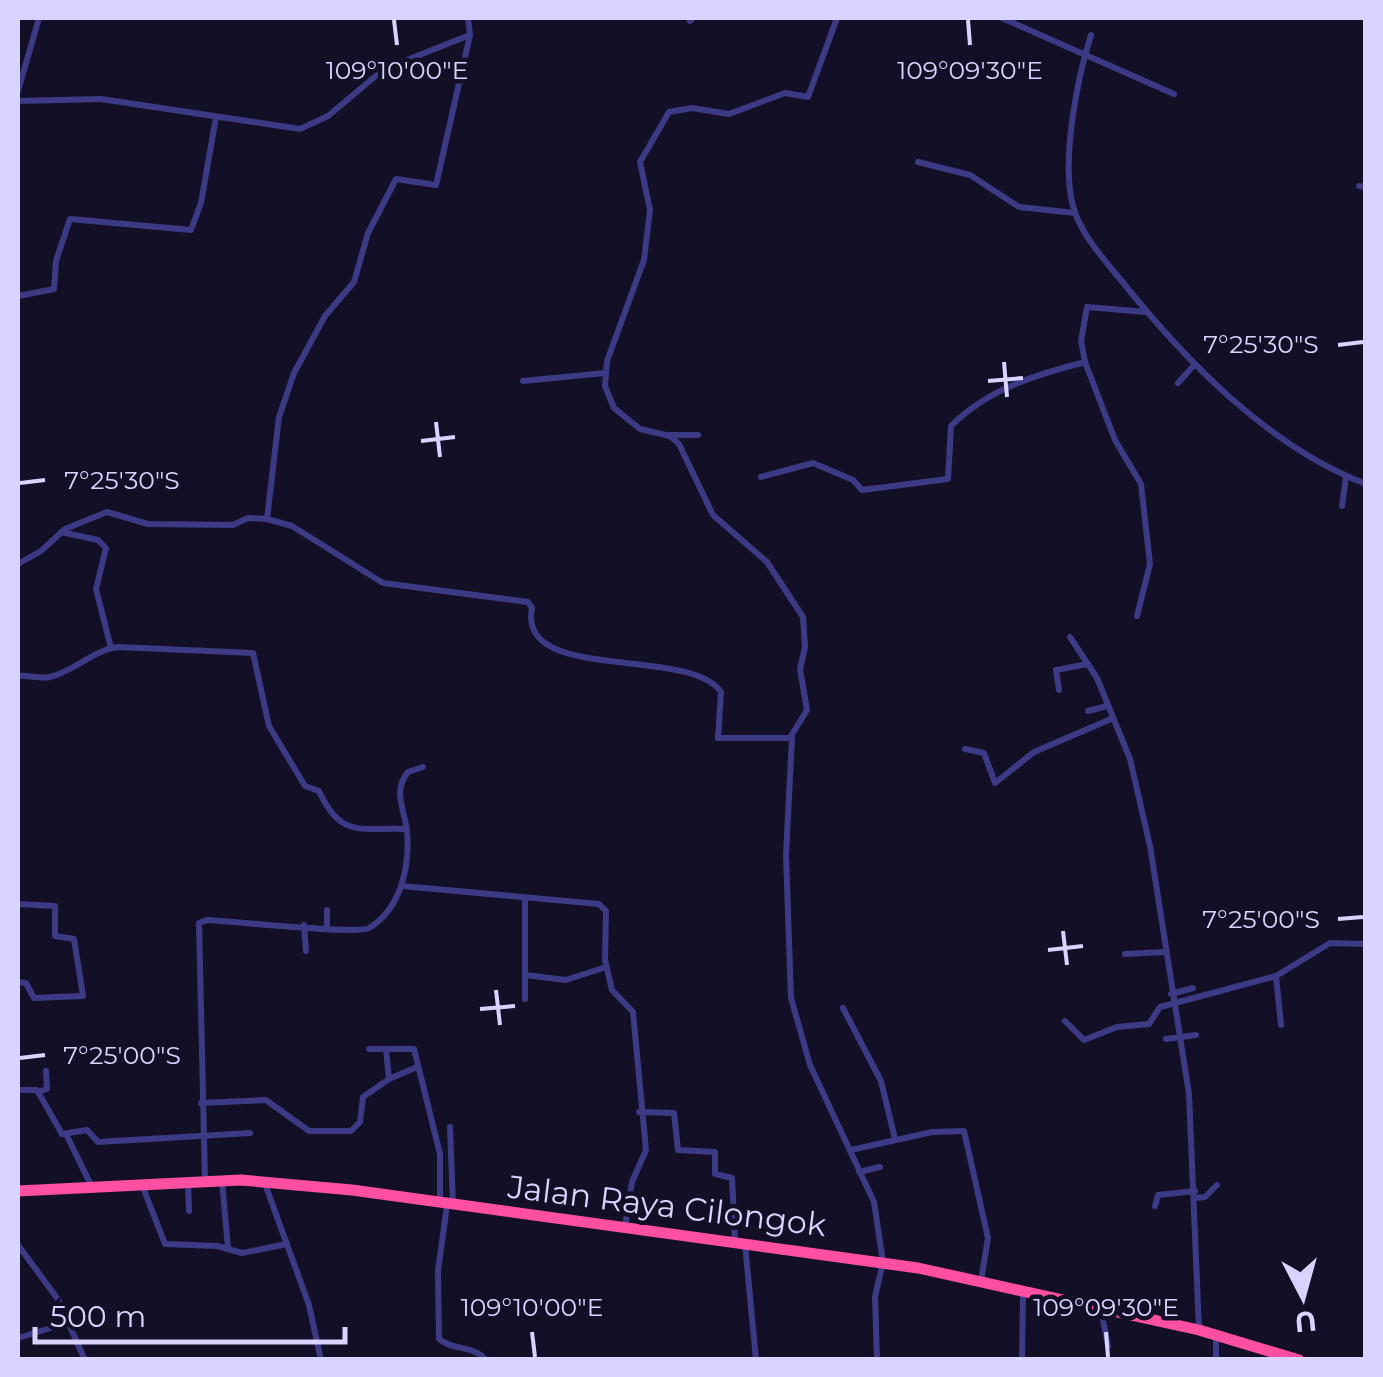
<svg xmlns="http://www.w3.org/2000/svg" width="1383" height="1377" font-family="Montserrat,sans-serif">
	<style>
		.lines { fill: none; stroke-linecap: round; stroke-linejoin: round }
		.minor { stroke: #3d3a85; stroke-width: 6 }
		.highway { stroke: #ff4fa3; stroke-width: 11 }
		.ticks { fill: none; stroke: #d9d4ff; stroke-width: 4 }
		.labels { text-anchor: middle; stroke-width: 9; stroke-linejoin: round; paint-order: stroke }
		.street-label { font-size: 32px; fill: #d9d4ff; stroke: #130f26 }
		.ticks-label { font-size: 25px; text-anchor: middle; fill: #d9d4ff; stroke: #130f26; stroke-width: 9; stroke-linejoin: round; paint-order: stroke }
	</style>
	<rect width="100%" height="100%" fill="#130f26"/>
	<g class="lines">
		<g class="minor">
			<polyline points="1002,18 1174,94"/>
			<polyline points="690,21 693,18"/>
			<path d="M470 35 436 185 396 179 368 233 354 282 325 316 294 373 279 417 267 519 292 526 383 583 528 602 532 608C517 684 688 645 721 692L718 738H792L786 855 791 998 810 1065 874 1202 883 1262 875 1297 877 1360"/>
			<path d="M1091 35C1077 79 1062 157 1072 202 1078 231 1102 257 1120 279 1185 360 1267 446 1366 484"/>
			<polyline points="18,91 39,18"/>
			<polyline points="18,101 101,99 300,129 328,116 384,69 470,35 468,18"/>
			<polyline points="918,162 970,175 1019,207 1075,213"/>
			<polyline points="1359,186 1366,187"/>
			<polyline points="18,296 54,289 56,261 70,219 191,230 201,203 216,117"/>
			<polyline points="1085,362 1115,440 1141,484 1150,564 1137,616"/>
			<polyline points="523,381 605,373"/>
			<polyline points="1178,383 1195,364"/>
			<polyline points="669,435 698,435"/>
			<path d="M761 477 813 463 853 480 862 490 948 479 951 426C988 389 1035 375 1085 362L1081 341 1087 307 1146 312"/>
			<polyline points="1342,506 1346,477"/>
			<polyline points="61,532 98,540 106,548 96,589 111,648"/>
			<polyline points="18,564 41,551 65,529 107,512 148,524 233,525 248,518 267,519"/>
			<polyline points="1070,637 1097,678 1130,759 1150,846 1189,1094 1199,1329"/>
			<path d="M18 676C28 675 40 679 50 677 75 671 93 650 118 647L253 653 269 726 305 786 319 791C341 839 360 827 407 829"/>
			<polyline points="1059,690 1056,670 1088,664"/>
			<polyline points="1088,711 1107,706"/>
			<polyline points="791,736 807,710 800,669 805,647 803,617 767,562 713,515 679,444 670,436 640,429 614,408 605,386 607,361 644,260 650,210 640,162 669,112 692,108 729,114 785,93 808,97 837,18"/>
			<polyline points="965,749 984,753 995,783 1034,752 1111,719"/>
			<polyline points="402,886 599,904 606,911 605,960 612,990 633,1012 646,1150 632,1182 625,1227"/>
			<polyline points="18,904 55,906 55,936 74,939 83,996 34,998 26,983 18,982"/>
			<polyline points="304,925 306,951"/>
			<polyline points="327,927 327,910"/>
			<polyline points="1125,954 1165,952"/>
			<polyline points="525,975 566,980 606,967"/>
			<polyline points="1276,976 1281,1025"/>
			<polyline points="1171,994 1193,988"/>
			<polyline points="525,999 525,900"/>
			<polyline points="843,1008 881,1081 895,1139"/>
			<polyline points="1065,1021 1084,1040 1117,1027 1149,1024 1160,1007 1276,976 1330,943 1366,944"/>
			<polyline points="1166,1039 1196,1035"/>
			<polyline points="369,1049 414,1049 440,1154 440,1203"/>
			<polyline points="389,1079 417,1067"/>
			<polyline points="18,1090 37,1090 62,1134 87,1130 98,1142 250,1133"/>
			<polyline points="38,1092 47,1089 46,1071"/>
			<polyline points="201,1103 266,1100 309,1131 351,1131 360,1122 363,1097 389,1079 386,1049"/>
			<polyline points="639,1112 674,1113 678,1150 715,1152 715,1174 732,1178 735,1241"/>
			<polyline points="450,1127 453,1205"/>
			<polyline points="66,1134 92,1187"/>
			<polyline points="851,1150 932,1132 964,1131 988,1238 981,1281"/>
			<polyline points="859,1172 880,1167"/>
			<path d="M205 1180 199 923 207 920C231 921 357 935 369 928 401 909 410 866 407 831 405 811 392 791 408 772L423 767"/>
			<polyline points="222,1181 228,1248"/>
			<polyline points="264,1181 309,1305 321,1360"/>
			<polyline points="188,1182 189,1211"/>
			<polyline points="142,1185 165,1244 217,1246 242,1253 287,1244"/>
			<polyline points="1195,1198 1205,1197 1217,1185"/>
			<path d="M447 1205 438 1271 439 1339C453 1351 474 1345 486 1360"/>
			<polyline points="1155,1206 1158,1195 1195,1191"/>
			<polyline points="745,1244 756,1360"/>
			<polyline points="18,1245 57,1298 85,1360"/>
			<polyline points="1101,1309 1108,1346"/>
			<polyline points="1216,1336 1216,1360"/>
			<polyline points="18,1338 70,1322"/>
			<polyline points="1022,1360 1023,1292"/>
		</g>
		<polyline class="highway" points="18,1191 241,1180 352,1190 918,1268 1199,1330 1299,1360"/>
	</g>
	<path class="ticks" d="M394 20 397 45M968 20 970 45M1338 345 1363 342M1004 362 1007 397M988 381 1023 378M436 422 440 457M421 441 455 437M20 483 45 480M1338 919 1363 917M1063 931 1067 965M1048 950 1083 946M496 990 500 1025M480 1009 515 1006M20 1058 45 1055M532 1332 535 1357M1106 1332 1108 1357"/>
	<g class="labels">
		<g class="street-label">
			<text transform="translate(667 1206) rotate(7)" y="11">Jalan Raya Cilongok</text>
		</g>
	</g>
	<g class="ticks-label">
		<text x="397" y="79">109°10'00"E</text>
		<text x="970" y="79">109°09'30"E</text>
		<text x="1261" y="353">7°25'30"S</text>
		<text x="122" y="489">7°25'30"S</text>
		<text x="1261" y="928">7°25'00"S</text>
		<text x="122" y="1064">7°25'00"S</text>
		<text x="532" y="1316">109°10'00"E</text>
		<text x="1106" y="1316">109°09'30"E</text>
	</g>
	<rect width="1383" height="1377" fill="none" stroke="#d9d4ff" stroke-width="40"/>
	<g transform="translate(1303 1297) rotate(174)" stroke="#130f26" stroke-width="8" paint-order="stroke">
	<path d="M0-8L18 38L0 25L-18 38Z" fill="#d9d4ff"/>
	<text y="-15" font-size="28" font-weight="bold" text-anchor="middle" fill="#d9d4ff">U</text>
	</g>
	<path d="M35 1327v15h310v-15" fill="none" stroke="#d9d4ff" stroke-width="5"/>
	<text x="50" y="1327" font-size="30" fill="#d9d4ff" stroke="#130f26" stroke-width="8" paint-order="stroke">500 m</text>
</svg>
